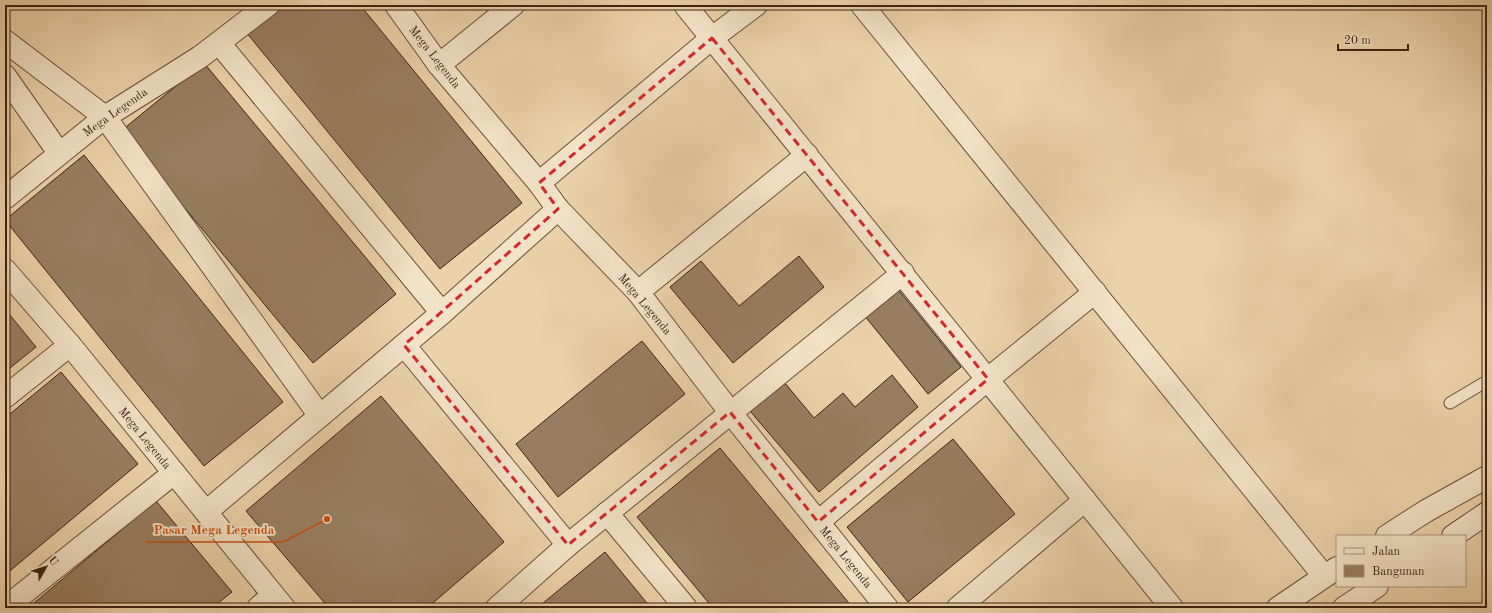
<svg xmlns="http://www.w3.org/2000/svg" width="1492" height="613" font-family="'Old Standard TT',serif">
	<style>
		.building { fill: #977e62; stroke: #3c2214 }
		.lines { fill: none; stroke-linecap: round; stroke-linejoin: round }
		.service-casing { stroke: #684e3a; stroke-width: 13 }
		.minor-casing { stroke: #684e3a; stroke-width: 24 }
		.tertiary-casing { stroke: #684e3a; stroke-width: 24 }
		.service { stroke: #f2e2c8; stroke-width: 11 }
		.minor { stroke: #f2e2c8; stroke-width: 22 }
		.tertiary { stroke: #f2e2c8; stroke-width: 22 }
		.marked { fill: none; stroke: #d62828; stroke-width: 3; stroke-dasharray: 8 5; stroke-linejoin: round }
		.labels { text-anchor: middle; stroke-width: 3.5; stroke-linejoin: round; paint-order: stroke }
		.street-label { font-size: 12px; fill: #3c2214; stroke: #f2e2c8 }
		.leader { fill: none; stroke: #c64e0e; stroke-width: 1.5 }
		.callout-dot { fill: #c64e0e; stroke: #f2e2c8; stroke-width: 1.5 }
		.callout-label { font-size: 13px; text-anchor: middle; font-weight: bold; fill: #c64e0e; stroke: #f2e2c8; stroke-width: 3.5; stroke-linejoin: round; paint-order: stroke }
	</style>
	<rect width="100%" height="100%" fill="#ebd2aa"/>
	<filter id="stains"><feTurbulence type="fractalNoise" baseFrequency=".005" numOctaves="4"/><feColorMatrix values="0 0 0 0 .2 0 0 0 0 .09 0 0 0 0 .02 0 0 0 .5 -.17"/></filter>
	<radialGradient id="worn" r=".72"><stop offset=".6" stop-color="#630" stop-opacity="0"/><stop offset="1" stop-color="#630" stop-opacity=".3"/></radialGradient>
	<g class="building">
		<polygon points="278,5 360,5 522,203 440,269 246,32"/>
		<polygon points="204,63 396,294 313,363 121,131"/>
		<polygon points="84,155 283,402 204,466 5,220"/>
		<polygon points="799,256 824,287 733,363 670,287 701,261 739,306"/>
		<polygon points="897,288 961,367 928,394 864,315"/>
		<polygon points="5,309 36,347 5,372"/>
		<polygon points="642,341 685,394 558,497 516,444"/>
		<polygon points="61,372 138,464 5,575 5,418"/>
		<polygon points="892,375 918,407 819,492 750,411 784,382 814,418 843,393 855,407"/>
		<polygon points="381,396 504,542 427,608 329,608 246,511"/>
		<polygon points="953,439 1015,514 908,602 847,527"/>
		<polygon points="720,448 853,608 713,608 637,517"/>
		<polygon points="156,501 232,592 212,608 28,608"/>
		<polygon points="605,552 651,608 537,608"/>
	</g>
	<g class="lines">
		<g class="service-casing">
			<polyline id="service" points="1450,403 1487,381"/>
		</g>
		<g class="minor-casing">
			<g id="minor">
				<polyline points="396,5 439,65 539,183 558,209 638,292 730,412 887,608"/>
				<polyline points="685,5 1172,608"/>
				<polyline points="862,5 1324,576"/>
				<polyline points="5,41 105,117 320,416"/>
				<polyline points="219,43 442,313"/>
				<polyline points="439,65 513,5"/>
				<polyline points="5,76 59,153"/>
				<polyline points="539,183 712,38 756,5"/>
				<polyline points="5,198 105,117 200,57 268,5"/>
				<polyline points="5,270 70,345 284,608"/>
				<polyline points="638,292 807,155"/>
				<polyline points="404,345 568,545"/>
				<polyline points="5,397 70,345"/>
				<polyline points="206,512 442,313 558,209"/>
				<polyline points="607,513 686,608"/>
				<polyline points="818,522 988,379 1095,292"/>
				<polyline points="5,608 174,473"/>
				<polyline points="258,608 273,595"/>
				<polyline points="497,608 568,545 903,273"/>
				<polyline points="958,608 1085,500"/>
			</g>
		</g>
		<g class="tertiary-casing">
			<g id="tertiary">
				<polyline points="1387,536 1426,511 1487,477"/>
				<polyline points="1453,536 1487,513"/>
				<polyline points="1278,608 1337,568"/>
				<polyline points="1344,608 1377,586"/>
			</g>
		</g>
		<use href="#service" class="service"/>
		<use href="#minor" class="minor"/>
		<use href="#tertiary" class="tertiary"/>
	</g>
	<path class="marked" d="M712 38 988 379 818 522 730 412 568 545 404 345 558 209 539 183Z"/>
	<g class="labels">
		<g class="street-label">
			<text transform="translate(435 57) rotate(52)" y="4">Mega Legenda</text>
			<text transform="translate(115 112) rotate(-35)" y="4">Mega Legenda</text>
			<text transform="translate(645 304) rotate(50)" y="4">Mega Legenda</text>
			<text transform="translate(145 438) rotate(51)" y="4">Mega Legenda</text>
			<text transform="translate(846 557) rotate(51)" y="4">Mega Legenda</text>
		</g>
	</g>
	<path class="leader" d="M327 519L283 542H146"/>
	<circle class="callout-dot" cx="327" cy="519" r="4"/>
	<g class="callout-label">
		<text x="214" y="534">Pasar Mega Legenda</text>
	</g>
	<rect width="1492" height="613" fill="none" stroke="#ebd2aa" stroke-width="20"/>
	<rect x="6" y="6" width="1480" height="601" fill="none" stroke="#3c2214" stroke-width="2"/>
	<rect x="10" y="10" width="1472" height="593" fill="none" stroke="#3c2214"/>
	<rect x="1336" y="535" width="130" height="52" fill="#f2e2c8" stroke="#a99580"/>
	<rect x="1344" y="548" width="20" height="6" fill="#f2e2c8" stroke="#a99580"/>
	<text x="1372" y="555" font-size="12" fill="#3c2214">Jalan</text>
	<rect x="1344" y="565" width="20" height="12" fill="#977e62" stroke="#a99580"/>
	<text x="1372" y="575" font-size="12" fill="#3c2214">Bangunan</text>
	<g transform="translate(46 567) rotate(51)" stroke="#f2e2c8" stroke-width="3" paint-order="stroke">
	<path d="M0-3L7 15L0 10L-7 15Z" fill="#3c2214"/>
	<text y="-6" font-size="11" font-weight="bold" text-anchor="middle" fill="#3c2214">U</text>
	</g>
	<path d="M1338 44v6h70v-6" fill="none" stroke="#3c2214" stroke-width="2"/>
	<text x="1344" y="44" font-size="12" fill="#3c2214" stroke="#f2e2c8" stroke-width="3" paint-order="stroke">20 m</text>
	<rect width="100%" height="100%" filter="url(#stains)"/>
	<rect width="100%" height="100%" fill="url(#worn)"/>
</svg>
